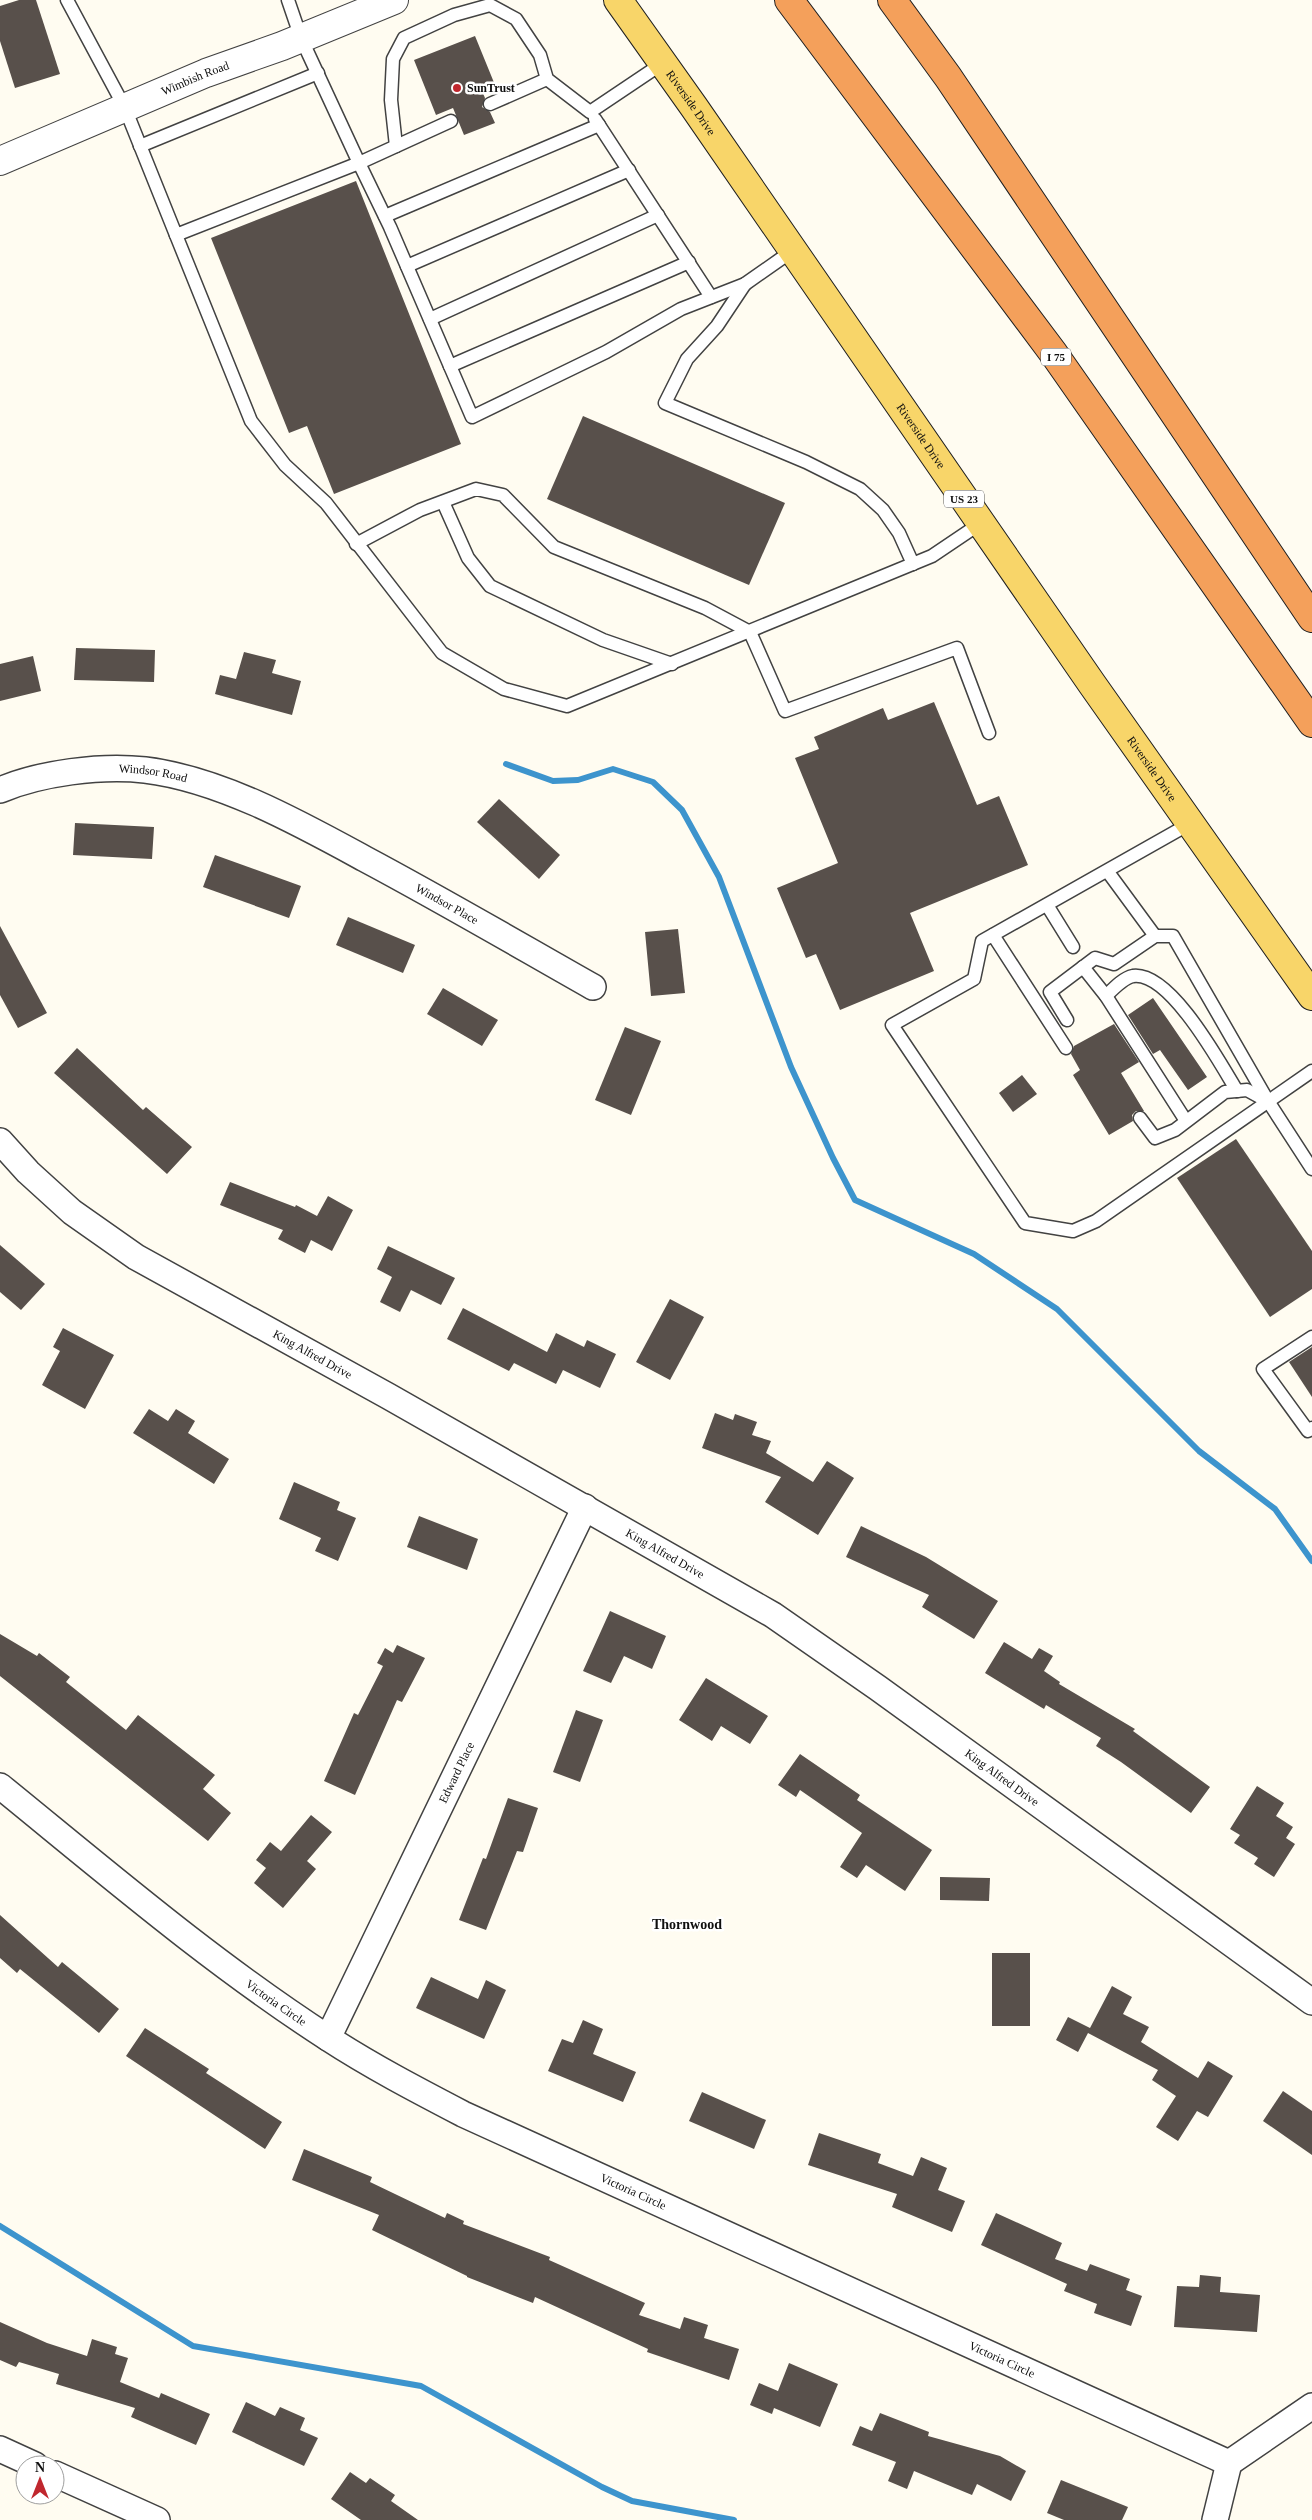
<svg xmlns="http://www.w3.org/2000/svg" width="1312" height="2520" font-family="'Times New Roman',serif">
	<style>
		.lines { fill: none; stroke-linecap: round; stroke-linejoin: round }
		.stream { stroke: #3d94cd; stroke-width: 6 }
		.building { fill: #58504b }
		.service-casing { stroke: #424242; stroke-width: 15 }
		.minor-casing { stroke: #424242; stroke-width: 28 }
		.tertiary-casing { stroke: #424242; stroke-width: 30 }
		.primary-casing { stroke: #202020; stroke-width: 30 }
		.motorway-casing { stroke: #202020; stroke-width: 30 }
		.service { stroke: #fff; stroke-width: 12 }
		.minor { stroke: #fff; stroke-width: 25 }
		.tertiary { stroke: #fff; stroke-width: 28 }
		.primary { stroke: #f8d569; stroke-width: 28 }
		.motorway { stroke: #f4a05b; stroke-width: 28 }
		.poi-dot { fill: #c0272e; stroke: #fff; stroke-width: 2 }
		.labels { text-anchor: middle; stroke-width: 5; stroke-linejoin: round; paint-order: stroke }
		.shield { fill: #fff; stroke: #575757; stroke-width: 1 }
		.shield-label { font-size: 11px; font-weight: bold; fill: #0f0f0f }
		.street-label { font-size: 12px; fill: #0f0f0f; stroke: #fff }
		.poi-label { font-size: 12px; font-weight: bold; fill: #0f0f0f; stroke: #fff; text-anchor: start }
		.neighbourhood-label { font-size: 14px; font-weight: bold; fill: #0f0f0f; stroke: #fff }
	</style>
	<rect width="100%" height="100%" fill="#fffcf1"/>
	<g class="lines">
		<g class="stream">
			<polyline points="506,764 553,781 578,780 613,769 653,782 682,810 719,877 791,1067 833,1158 855,1200 974,1254 1057,1309 1199,1451 1275,1509 1312,1561"/>
			<polyline points="0,2226 193,2346 421,2386 602,2487 632,2501 734,2520"/>
		</g>
	</g>
	<g class="building">
		<polygon points="19,0 36,0 60,74 15,88 0,41 0,6"/>
		<polygon points="475,36 495,85 482,91 485,98 482,107 490,112 495,123 464,135 453,108 436,115 414,60"/>
		<polygon points="356,181 461,444 334,494 307,426 289,433 211,238"/>
		<polygon points="583,416 785,503 749,585 547,499"/>
		<polygon points="76,648 155,650 154,682 74,680"/>
		<polygon points="244,652 276,660 272,673 301,681 292,715 215,694 220,675 236,679"/>
		<polygon points="33,656 41,691 0,701 0,664"/>
		<polygon points="934,702 977,805 999,796 1028,865 910,913 934,971 840,1010 816,954 806,958 777,888 838,863 795,758 819,749 814,737 883,708 888,720"/>
		<polygon points="499,799 560,855 539,879 477,822"/>
		<polygon points="75,823 154,827 152,859 73,855"/>
		<polygon points="215,855 301,886 289,918 203,887"/>
		<polygon points="348,917 415,945 403,973 336,945"/>
		<polygon points="0,926 47,1013 18,1028 0,995"/>
		<polygon points="678,929 685,993 651,996 645,932"/>
		<polygon points="443,988 498,1020 482,1046 427,1014"/>
		<polygon points="1153,998 1207,1077 1188,1090 1160,1050 1153,1054 1128,1015"/>
		<polygon points="1114,1024 1139,1062 1121,1073 1144,1111 1136,1111 1132,1115 1133,1121 1109,1135 1073,1075 1080,1070 1071,1054 1074,1046"/>
		<polygon points="625,1027 661,1041 631,1115 595,1100"/>
		<polygon points="77,1048 143,1110 146,1107 192,1147 167,1174 54,1073"/>
		<polygon points="1022,1075 1037,1094 1013,1112 999,1093"/>
		<polygon points="1236,1139 1312,1251 1312,1289 1270,1317 1177,1178"/>
		<polygon points="230,1182 295,1207 296,1205 317,1216 328,1196 353,1210 332,1251 311,1240 305,1253 278,1239 283,1230 220,1205"/>
		<polygon points="0,1245 45,1284 21,1310 0,1292"/>
		<polygon points="388,1246 455,1278 441,1305 411,1290 400,1312 380,1302 392,1277 377,1269"/>
		<polygon points="670,1299 704,1317 670,1380 636,1362"/>
		<polygon points="463,1308 547,1352 556,1333 584,1347 587,1340 616,1354 600,1388 563,1370 556,1384 514,1363 509,1371 447,1339"/>
		<polygon points="63,1328 114,1355 85,1409 42,1385 60,1351 53,1347"/>
		<polygon points="1312,1347 1312,1397 1289,1362"/>
		<polygon points="149,1409 168,1421 176,1409 195,1421 188,1433 229,1459 214,1484 133,1433"/>
		<polygon points="715,1413 733,1420 735,1414 757,1422 752,1435 771,1441 766,1453 813,1482 827,1461 854,1478 818,1535 765,1502 781,1477 702,1448"/>
		<polygon points="294,1482 340,1502 337,1510 356,1518 338,1561 315,1551 321,1538 279,1519"/>
		<polygon points="419,1516 478,1539 467,1570 407,1547"/>
		<polygon points="861,1526 926,1557 998,1601 974,1639 922,1607 929,1595 846,1557"/>
		<polygon points="610,1611 666,1636 652,1669 624,1656 611,1683 583,1671"/>
		<polygon points="0,1634 37,1656 39,1653 70,1677 66,1682 126,1730 138,1715 215,1775 203,1789 231,1813 208,1841 0,1676"/>
		<polygon points="1004,1642 1032,1659 1039,1648 1053,1656 1044,1671 1060,1682 1059,1684 1135,1729 1133,1731 1210,1787 1191,1813 1121,1762 1096,1746 1101,1738 1046,1705 1044,1709 985,1673"/>
		<polygon points="397,1645 425,1658 402,1702 397,1700 355,1795 324,1781 354,1713 358,1715 383,1666 377,1663 385,1648 393,1653"/>
		<polygon points="706,1678 768,1716 750,1744 721,1726 712,1741 679,1720"/>
		<polygon points="576,1710 603,1720 580,1782 553,1772"/>
		<polygon points="800,1754 860,1795 857,1800 932,1850 905,1891 866,1865 857,1878 840,1867 862,1833 800,1790 796,1797 778,1785"/>
		<polygon points="1257,1786 1284,1803 1276,1816 1293,1827 1286,1838 1295,1844 1274,1877 1254,1864 1258,1858 1234,1843 1240,1835 1230,1829"/>
		<polygon points="508,1798 538,1808 523,1852 517,1851 486,1930 459,1920 483,1858 486,1859"/>
		<polygon points="311,1815 332,1832 307,1861 316,1869 283,1908 254,1883 266,1868 256,1860 270,1842 281,1851"/>
		<polygon points="940,1877 990,1878 989,1901 940,1900"/>
		<polygon points="0,1915 58,1967 62,1962 119,2009 99,2033 20,1969 17,1973 0,1958"/>
		<rect x="992" y="1953" width="38" height="73"/>
		<polygon points="431,1977 478,1999 486,1980 506,1990 484,2039 416,2008"/>
		<polygon points="1112,1986 1132,1997 1123,2014 1149,2027 1141,2042 1198,2078 1208,2061 1233,2076 1208,2117 1197,2111 1178,2141 1156,2127 1176,2096 1152,2080 1158,2070 1088,2033 1078,2052 1056,2040 1068,2017 1090,2028"/>
		<polygon points="583,2020 603,2029 593,2054 636,2072 623,2102 548,2071 562,2039 573,2043"/>
		<polygon points="145,2028 209,2069 206,2073 282,2122 265,2149 126,2056"/>
		<polygon points="1283,2091 1312,2111 1312,2155 1263,2121"/>
		<polygon points="702,2092 766,2120 754,2149 689,2121"/>
		<polygon points="819,2133 881,2154 878,2163 913,2176 921,2157 947,2168 938,2190 965,2201 952,2232 892,2207 897,2194 808,2165"/>
		<polygon points="304,2149 372,2177 370,2182 445,2218 447,2213 464,2221 463,2224 550,2257 549,2260 645,2303 639,2315 680,2329 684,2317 708,2325 704,2338 739,2349 729,2380 647,2352 648,2349 535,2297 533,2303 467,2277 467,2276 372,2230 379,2215 292,2180"/>
		<polygon points="996,2213 1062,2243 1055,2259 1087,2271 1090,2264 1130,2279 1126,2290 1142,2296 1131,2326 1094,2313 1097,2304 1064,2291 1067,2284 981,2245"/>
		<polygon points="1200,2275 1221,2277 1220,2292 1260,2295 1257,2332 1174,2327 1177,2286 1199,2287"/>
		<polygon points="0,2322 47,2343 87,2356 92,2339 117,2347 115,2354 128,2358 120,2382 159,2398 161,2393 210,2414 196,2445 131,2417 135,2408 56,2384 59,2374 19,2362 16,2367 0,2360"/>
		<polygon points="789,2363 838,2384 820,2427 774,2408 772,2414 750,2405 759,2383 778,2391"/>
		<polygon points="246,2402 275,2416 280,2407 305,2418 300,2430 318,2438 304,2466 232,2432"/>
		<polygon points="880,2413 929,2432 928,2436 1000,2456 1026,2471 1011,2501 977,2484 972,2495 914,2471 907,2489 888,2481 896,2462 852,2445 860,2426 872,2431"/>
		<polygon points="350,2472 366,2483 370,2478 395,2495 391,2501 418,2520 361,2520 331,2499"/>
		<polygon points="1061,2480 1128,2507 1122,2520 1064,2520 1047,2513"/>
	</g>
	<g class="lines">
		<g class="service-casing">
			<g id="service">
				<polyline points="67,0 125,108 176,235 359,163 390,227 472,417 606,352 681,309 745,284 792,251"/>
				<polyline points="288,0 301,38 359,163 451,121"/>
				<polyline points="490,104 547,79"/>
				<polyline points="595,119 711,297"/>
				<polyline points="140,146 318,73"/>
				<polyline points="396,146 391,100 393,59 404,38 454,15 490,5 516,19 540,55 547,79 590,112 663,63"/>
				<polyline points="385,216 599,125"/>
				<polyline points="176,235 251,421 285,465 326,503 442,653 504,689 567,706 932,556 981,523"/>
				<polyline points="407,266 629,170"/>
				<polyline points="745,284 717,326 687,359 665,403 806,462 860,489 883,510 899,533 913,564"/>
				<polyline points="430,319 658,215"/>
				<polyline points="450,366 689,262"/>
				<polyline points="443,502 468,558 490,586 603,640 672,664"/>
				<polyline points="356,544 420,510 476,489 503,495 554,547 705,608 750,632 785,711 957,648 989,733"/>
				<polyline points="1191,823 982,941 974,979 892,1025 1025,1223 1073,1231 1096,1221 1312,1071"/>
				<polyline points="1108,872 1155,936"/>
				<polyline points="1047,905 1073,947"/>
				<polyline points="993,935 1066,1048"/>
				<polyline points="1083,967 1106,996 1186,1121"/>
				<path d="M1106 996C1113 989 1123 978 1133 976 1170 971 1220 1063 1237 1091"/>
				<polyline points="1067,1020 1050,992 1095,958 1114,964 1155,936 1173,936 1268,1101 1312,1169"/>
				<polyline points="1140,1118 1155,1138 1175,1130 1225,1092 1247,1090 1267,1101"/>
				<polyline points="1312,1337 1263,1369 1308,1431 1312,1428"/>
			</g>
		</g>
		<g class="minor-casing">
			<g id="minor">
				<path id="s1" d="M0 790C40 773 101 765 145 770 220 779 299 823 365 859 442 900 517 944 593 987"/>
				<path id="s2" d="M0 1141 28 1172 72 1212 136 1257 388 1396 773 1615 878 1688 1312 2002"/>
				<path id="s3" d="M0 1786C107 1873 212 1963 328 2038 371 2066 417 2090 463 2114L1229 2463 1312 2406"/>
				<path id="s4" d="M328 2038 585 1507"/>
				<polyline points="0,2449 35,2465"/>
				<polyline points="55,2474 157,2520"/>
				<polyline points="1215,2520 1229,2463"/>
			</g>
		</g>
		<g class="tertiary-casing">
			<g id="tertiary">
				<path id="s5" d="M0 161 206 73 282 46 394 0"/>
			</g>
		</g>
		<g class="primary-casing">
			<g id="primary">
				<path id="s6" d="M618 0 694 107 1092 684 1312 996"/>
			</g>
		</g>
		<g class="motorway-casing">
			<g id="motorway">
				<polyline points="789,0 1054,354 1312,723"/>
				<polyline points="892,0 948,77 1312,618"/>
			</g>
		</g>
		<use href="#service" class="service"/>
		<use href="#minor" class="minor"/>
		<use href="#tertiary" class="tertiary"/>
		<use href="#primary" class="primary"/>
		<use href="#motorway" class="motorway"/>
	</g>
	<circle class="poi-dot" cx="457" cy="88" r="5"/>
	<g class="labels">
		<g class="shield">
			<rect x="1041" y="348.5" width="30" height="17" rx="4"/>
			<rect x="944" y="490.5" width="40" height="17" rx="4"/>
		</g>
		<g class="shield-label">
			<text x="1056" y="361">I 75</text>
			<text x="964" y="503">US 23</text>
		</g>
		<g class="street-label">
			<text dy="4" stroke="none"><textPath href="#s5" startOffset="212">Wimbish Road</textPath></text>
			<text dy="4" stroke="none"><textPath href="#s6" startOffset="126">Riverside Drive</textPath></text>
			<text dy="4" stroke="none"><textPath href="#s6" startOffset="531">Riverside Drive</textPath></text>
			<text dy="4" stroke="none"><textPath href="#s6" startOffset="936">Riverside Drive</textPath></text>
			<text dy="4" stroke="none"><textPath href="#s1" startOffset="156">Windsor Road</textPath></text>
			<text dy="4" stroke="none"><textPath href="#s1" startOffset="480">Windsor Place</textPath></text>
			<text dy="4" stroke="none"><textPath href="#s2" startOffset="381">King Alfred Drive</textPath></text>
			<text dy="4" stroke="none"><textPath href="#s2" startOffset="786">King Alfred Drive</textPath></text>
			<text dy="4" stroke="none"><textPath href="#s4" startOffset="295">Edward Place</textPath></text>
			<text dy="4" stroke="none"><textPath href="#s2" startOffset="1191">King Alfred Drive</textPath></text>
			<text dy="4" stroke="none"><textPath href="#s3" startOffset="351">Victoria Circle</textPath></text>
			<text dy="4" stroke="none"><textPath href="#s3" startOffset="756">Victoria Circle</textPath></text>
			<text dy="4" stroke="none"><textPath href="#s3" startOffset="1161">Victoria Circle</textPath></text>
		</g>
		<g class="poi-label">
			<text x="467" y="92">SunTrust</text>
		</g>
		<g class="neighbourhood-label">
			<text x="687" y="1929">Thornwood</text>
		</g>
	</g>
	<g transform="translate(40 2480)"><circle r="24" fill="#ffffff" stroke="#9f9f9f"/>
	<path d="M0-4L9 19L0 12L-9 19Z" fill="#c0272e"/>
	<text y="-8" font-size="14" font-weight="bold" text-anchor="middle" fill="#0f0f0f">N</text>
	</g>
</svg>
